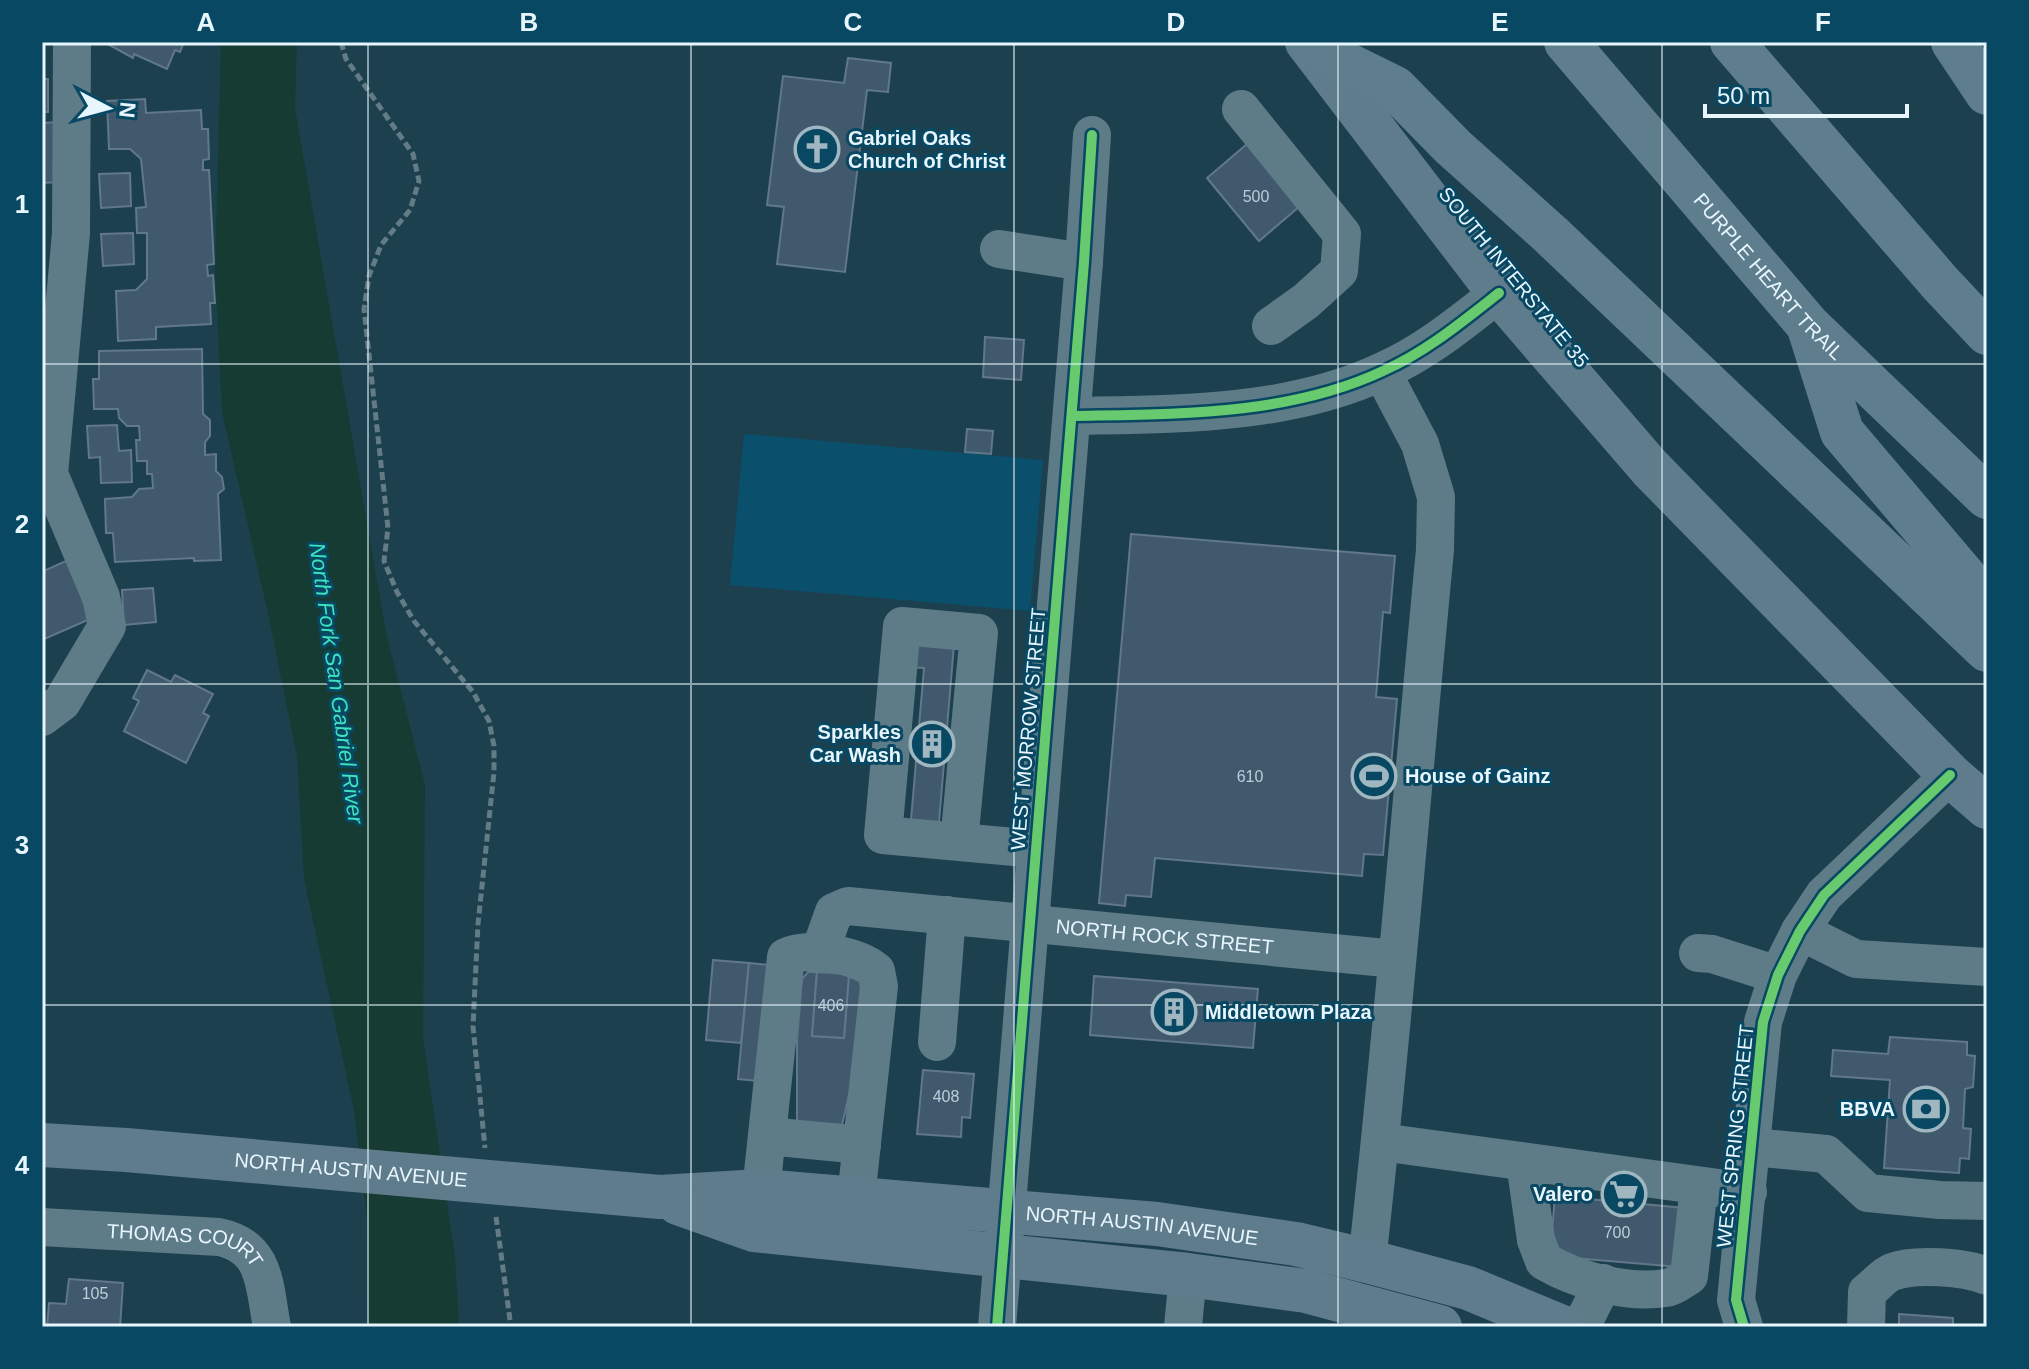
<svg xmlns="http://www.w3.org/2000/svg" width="2029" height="1369" font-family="Helvetica,sans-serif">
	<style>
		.built { fill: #0a4f6c }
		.water { fill: #163b33 }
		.building { fill: #40596c; stroke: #607889; stroke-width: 2 }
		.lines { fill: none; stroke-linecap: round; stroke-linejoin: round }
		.path { stroke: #627b85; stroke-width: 5; stroke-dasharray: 8 4; stroke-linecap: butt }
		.minor { stroke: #5e7b88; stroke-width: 38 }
		.major { stroke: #5e7c8b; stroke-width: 44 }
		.highway { stroke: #5e7e8e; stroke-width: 44 }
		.cycleway-casing { stroke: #084863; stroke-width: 15 }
		.cycleway { stroke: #67ca6e; stroke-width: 10 }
		.grid { fill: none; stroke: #e7f5fd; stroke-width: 2; stroke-opacity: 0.55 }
		.labels { text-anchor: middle; stroke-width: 6; stroke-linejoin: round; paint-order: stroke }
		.number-label { font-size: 16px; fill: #bdced9 }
		.poi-label { font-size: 20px; font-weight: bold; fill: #e7f5fd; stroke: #084863; text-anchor: start }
		.street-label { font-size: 20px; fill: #e7f5fd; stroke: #084863 }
		.water-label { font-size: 22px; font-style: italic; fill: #3ce3be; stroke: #084863 }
		.neatline { fill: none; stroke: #e7f5fd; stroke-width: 3 }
		.grid-label { font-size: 26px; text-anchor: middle; font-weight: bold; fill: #e7f5fd }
	</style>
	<rect width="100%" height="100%" fill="#1d404e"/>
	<polygon class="built" points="744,434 1043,460 1030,611 730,585"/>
	<polygon class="water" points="221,42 297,42 295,108 386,633 425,785 423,1038 455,1257 459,1327 368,1327 367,1218 354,1110 304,879 297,757 269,618 222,412 215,273"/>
	<g class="building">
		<polygon points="104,42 184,42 180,52 175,50 167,69 134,54 133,58"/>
		<polygon points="848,58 891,63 888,92 867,90 845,272 777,264 784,207 767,205 783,76 844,83"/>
		<rect x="42" y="79" width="6" height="33"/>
		<polygon points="145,99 146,113 201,110 202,129 208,129 209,159 203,160 203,170 209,170 214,264 207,265 208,276 213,275 215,303 210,303 211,324 156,327 156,339 118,341 116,291 136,290 147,279 147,233 137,233 136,208 146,207 141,159 130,149 109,149 107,101"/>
		<polygon points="60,122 59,182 42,183 42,123"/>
		<polygon points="1247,144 1299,207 1259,241 1207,178"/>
		<polygon points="130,173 131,206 101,208 99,174"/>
		<polygon points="133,233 134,264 103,266 101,234"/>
		<polygon points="985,337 1024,340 1021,380 983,377"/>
		<polygon points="202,349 203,414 210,420 210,436 205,442 205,455 216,454 216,471 222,477 224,489 218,494 221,560 194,561 194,558 115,562 113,533 106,533 105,499 132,497 139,489 153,488 152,474 147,474 147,461 137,461 136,440 140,440 139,426 127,426 119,418 118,409 94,409 93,379 99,379 99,351"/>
		<polygon points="117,425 119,451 131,450 132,482 101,483 100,457 89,458 87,426"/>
		<polygon points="967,429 993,431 991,454 965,452"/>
		<polygon points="1131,534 1395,556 1390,613 1383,612 1376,697 1397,699 1383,855 1364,854 1362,876 1155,858 1151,897 1126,895 1125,906 1099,903"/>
		<polygon points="68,560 90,619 42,640 42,566 44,571"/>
		<polygon points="153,588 156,622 124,625 122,590"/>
		<polygon points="911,641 954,645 939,822 911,820 924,668 909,667"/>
		<polygon points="147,670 171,682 175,675 213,694 203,713 209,716 186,763 124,731 139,701 133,698"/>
		<polygon points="713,960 749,963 741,1043 706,1040"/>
		<polygon points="749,963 769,965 758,1081 738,1079"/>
		<polygon points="808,972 817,972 812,1036 844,1038 849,974 863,983 857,1061 842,1125 797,1122 797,1040 802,979"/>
		<polygon points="817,972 849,974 844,1038 812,1036"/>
		<polygon points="1094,976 1258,989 1253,1048 1090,1035"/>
		<polygon points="1890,1037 1967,1042 1967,1055 1975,1056 1973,1087 1965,1089 1963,1128 1971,1129 1969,1159 1960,1158 1959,1173 1884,1168 1890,1080 1831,1076 1833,1050 1888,1054"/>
		<polygon points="923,1070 974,1074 970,1118 962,1117 961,1137 917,1134"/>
		<polygon points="1555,1196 1685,1208 1679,1267 1550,1256"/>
		<polygon points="69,1279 123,1283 120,1327 47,1327 49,1303 66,1304"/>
		<polygon points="1899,1314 1953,1318 1953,1327 1899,1327"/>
	</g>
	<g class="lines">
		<g class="path">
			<polyline points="341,42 346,59 413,154 419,181 410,210 381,245 369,276 364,309 388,528 384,561 397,592 414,621 473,692 489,721 494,746 494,772 478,924 473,1026 485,1148"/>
			<polyline points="496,1217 511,1327"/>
		</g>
		<g class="minor">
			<polyline points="1241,109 1342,234 1339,271 1306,301 1271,326"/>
			<polyline points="999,249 1084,262"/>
			<path d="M1072 416C1175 414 1287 416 1383 371 1426 352 1462 322 1499 293"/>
			<polyline points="42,717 62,702 107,626 101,597 49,474 71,233 72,42"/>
			<polyline points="959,842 979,633 902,626 883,835 1036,849"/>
			<polyline points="1800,931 1856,959 1987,967"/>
			<polyline points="1698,953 1712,954 1778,975"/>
			<path id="s1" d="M819 954 834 912 848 906 1396 959"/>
			<polyline points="937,1042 947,915"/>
			<polyline points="767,1136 862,1145"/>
			<polyline points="1381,1142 1748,1192"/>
			<polyline points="1752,1147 1826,1154 1868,1193 1940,1200 1987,1201"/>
			<path d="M1525 1162 1536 1240 1544 1261C1578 1281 1627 1294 1666 1288 1674 1287 1682 1280 1689 1276L1699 1186"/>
			<path d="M761 1191 786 957C808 946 858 955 876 971L879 986 856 1198"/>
			<path id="s2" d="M42 1227 219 1237C267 1247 264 1286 272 1327"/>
			<path d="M1367 1261C1394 1024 1412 786 1435 550L1436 497 1420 444 1382 372"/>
			<polyline points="1183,1326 1188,1275"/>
			<polyline points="997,1327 1084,262 1092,135"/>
			<polyline points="1581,1327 1603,1283"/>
			<polyline points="1744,1327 1736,1300 1763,1022 1778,975 1800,931 1824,895 1950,775"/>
			<path d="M1866 1327 1867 1292C1875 1286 1884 1275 1892 1272 1915 1263 1965 1267 1987 1276"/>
		</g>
		<g class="major">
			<polyline points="1307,42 1499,293 1650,468 1950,775 1987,807"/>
			<path id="s3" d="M42 1145 126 1150 660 1197 761 1191 1157 1224 1296 1244 1367 1261 1468 1288 1562 1327"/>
			<polyline points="678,1203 754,1230 1188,1275 1306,1291 1440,1327"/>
		</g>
		<g class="highway">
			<path id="s4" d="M1566 42 1808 325 1987 497"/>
			<polyline points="1732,42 1940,283 1987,333"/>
			<polyline points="1953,42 1987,93"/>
			<polyline points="1312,47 1395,88 1453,147 1551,235 1987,650"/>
			<polyline points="1810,331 1842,432 1987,603"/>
		</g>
		<g class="cycleway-casing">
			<g id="cycleway">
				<path d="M1072 416C1175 414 1287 416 1383 371 1426 352 1462 322 1499 293"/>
				<polyline points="997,1327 1084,262 1092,135"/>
				<polyline points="1744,1327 1736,1300 1763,1022 1778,975 1800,931 1824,895 1950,775"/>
			</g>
		</g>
		<use href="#cycleway" class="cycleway"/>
	</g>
	<path class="grid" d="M368 42V1327M691 42V1327M1014 42V1327M1338 42V1327M1662 42V1327M42 364H1987M42 684H1987M42 1005H1987"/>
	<defs>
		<g id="church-ring" transform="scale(2.3)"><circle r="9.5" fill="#084863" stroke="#a0b6c0" stroke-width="1.5"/><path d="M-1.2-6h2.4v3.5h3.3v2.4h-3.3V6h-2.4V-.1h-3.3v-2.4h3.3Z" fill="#a0b6c0"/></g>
		<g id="building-ring" transform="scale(2.3)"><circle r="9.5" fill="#084863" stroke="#a0b6c0" stroke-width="1.5"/><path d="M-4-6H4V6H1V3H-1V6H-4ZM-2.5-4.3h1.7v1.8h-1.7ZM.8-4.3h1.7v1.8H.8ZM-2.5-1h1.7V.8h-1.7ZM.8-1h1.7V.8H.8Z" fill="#a0b6c0"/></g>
		<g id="stadium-ring" transform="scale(2.3)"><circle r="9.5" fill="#084863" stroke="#a0b6c0" stroke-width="1.5"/><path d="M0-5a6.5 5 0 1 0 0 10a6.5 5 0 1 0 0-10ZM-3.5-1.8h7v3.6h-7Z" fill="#a0b6c0"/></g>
		<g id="bank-ring" transform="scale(2.3)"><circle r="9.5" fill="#084863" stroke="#a0b6c0" stroke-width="1.5"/><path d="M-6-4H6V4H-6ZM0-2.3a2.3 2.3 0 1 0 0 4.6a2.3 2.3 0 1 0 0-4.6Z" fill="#a0b6c0"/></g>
		<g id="supermarket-ring" transform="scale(2.3)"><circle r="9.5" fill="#084863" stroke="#a0b6c0" stroke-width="1.5"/><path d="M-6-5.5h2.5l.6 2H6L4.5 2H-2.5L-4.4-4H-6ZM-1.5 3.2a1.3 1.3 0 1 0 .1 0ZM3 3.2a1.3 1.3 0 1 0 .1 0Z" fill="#a0b6c0"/></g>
	</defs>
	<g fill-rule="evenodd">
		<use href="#church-ring" x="817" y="149"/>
		<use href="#building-ring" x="932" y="744"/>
		<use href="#stadium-ring" x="1374" y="776"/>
		<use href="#building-ring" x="1174" y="1012"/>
		<use href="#bank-ring" x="1926" y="1109"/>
		<use href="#supermarket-ring" x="1624" y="1194"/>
	</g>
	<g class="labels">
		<g class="number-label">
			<text x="1256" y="202">500</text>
			<text x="1250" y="782">610</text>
			<text x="831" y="1011">406</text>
			<text x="946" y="1102">408</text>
			<text x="1617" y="1238">700</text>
			<text x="95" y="1299">105</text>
		</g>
		<g class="poi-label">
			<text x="848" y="145">Gabriel Oaks<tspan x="848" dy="23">Church of Christ</tspan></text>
			<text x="901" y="739" text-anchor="end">Sparkles<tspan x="901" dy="23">Car Wash</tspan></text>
			<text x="1405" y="783">House of Gainz</text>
			<text x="1205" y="1019">Middletown Plaza</text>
			<text x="1895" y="1116" text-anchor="end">BBVA</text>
			<text x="1593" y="1201" text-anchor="end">Valero</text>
		</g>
		<g class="street-label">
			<text dy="7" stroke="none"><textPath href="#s4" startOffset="310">PURPLE HEART TRAIL</textPath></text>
			<text transform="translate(1514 277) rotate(51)" y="7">SOUTH INTERSTATE 35</text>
			<text transform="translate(1028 729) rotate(-85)" y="7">WEST MORROW STREET</text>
			<text dy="7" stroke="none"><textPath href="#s1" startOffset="378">NORTH ROCK STREET</textPath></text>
			<text transform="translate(1735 1136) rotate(-84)" y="7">WEST SPRING STREET</text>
			<text dy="7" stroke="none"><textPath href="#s3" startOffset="310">NORTH AUSTIN AVENUE</textPath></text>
			<text dy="7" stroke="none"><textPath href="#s3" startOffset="1104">NORTH AUSTIN AVENUE</textPath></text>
			<text dy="7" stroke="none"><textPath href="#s2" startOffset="146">THOMAS COURT</textPath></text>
		</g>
		<g class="water-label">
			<text transform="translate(337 683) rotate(82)" y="8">North Fork San Gabriel River</text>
		</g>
	</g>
	<rect width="2029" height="1369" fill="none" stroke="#084863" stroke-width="88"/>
	<g transform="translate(108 108) rotate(96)" stroke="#084863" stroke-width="6" paint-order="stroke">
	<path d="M0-6L14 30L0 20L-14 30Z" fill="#e7f5fd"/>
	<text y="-12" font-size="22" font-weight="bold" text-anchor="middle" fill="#e7f5fd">N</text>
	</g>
	<path d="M1705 104v12h202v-12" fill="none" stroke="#e7f5fd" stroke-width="4"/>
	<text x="1717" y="104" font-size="24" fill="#e7f5fd" stroke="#084863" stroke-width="6" paint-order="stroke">50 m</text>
	<rect x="44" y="44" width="1941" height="1281" class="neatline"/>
	<g class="grid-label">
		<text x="206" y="31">A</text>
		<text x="529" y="31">B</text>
		<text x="853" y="31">C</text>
		<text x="1176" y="31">D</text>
		<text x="1500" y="31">E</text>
		<text x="1823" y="31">F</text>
		<text x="22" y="213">1</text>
		<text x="22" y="533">2</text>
		<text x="22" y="854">3</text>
		<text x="22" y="1174">4</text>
	</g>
</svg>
